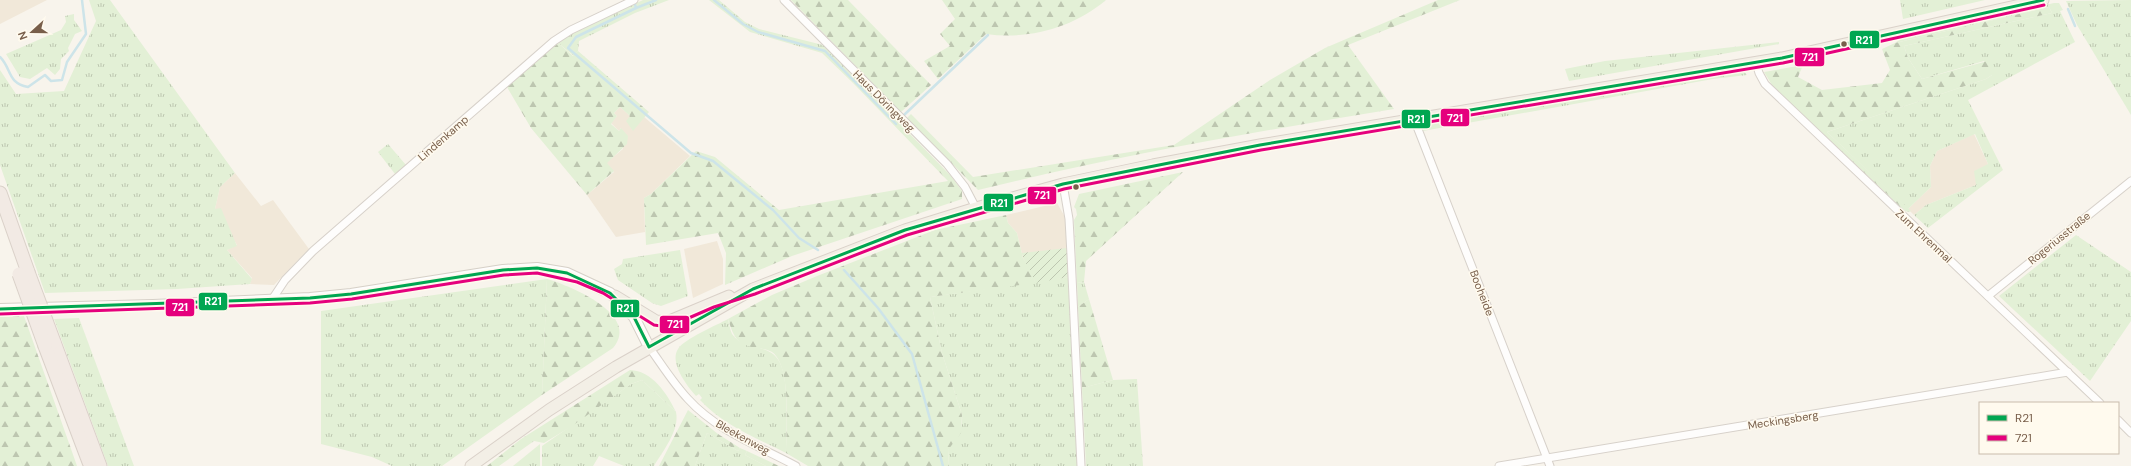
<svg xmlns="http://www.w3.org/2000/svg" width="2131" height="466" font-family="'DM Sans',sans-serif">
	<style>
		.residential { fill: #f1e8d9 }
		.grass { fill: url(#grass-tufts) }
		.forest { fill: url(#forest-firs) }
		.garden { fill: url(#garden-furrows) }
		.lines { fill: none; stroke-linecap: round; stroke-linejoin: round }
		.stream { stroke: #cde4e9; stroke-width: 2.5 }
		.street-casing { stroke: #d7d1ca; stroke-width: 9 }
		.secondary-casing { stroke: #d6d0c7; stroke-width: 12 }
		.primary-casing { stroke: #dad1c9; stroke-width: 13 }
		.highway-casing { stroke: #dad1c9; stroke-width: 15 }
		.street { stroke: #fefdfc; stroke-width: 7 }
		.secondary { stroke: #fefdfc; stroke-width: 10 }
		.primary { stroke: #f3efe6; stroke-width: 11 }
		.highway { stroke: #f2eae4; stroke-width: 13 }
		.highway-bridge-casing { stroke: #dad1c9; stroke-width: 15; stroke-linecap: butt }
		.highway-bridge { stroke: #f2eae4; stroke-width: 13 }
		.bus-1-casing { stroke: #fffaee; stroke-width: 6 }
		.bus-2-casing { stroke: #fffaee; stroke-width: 6 }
		.bus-1 { stroke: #00a651; stroke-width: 3 }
		.bus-2 { stroke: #e5007d; stroke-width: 3 }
		.bus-dot { fill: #785e4a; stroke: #fffaee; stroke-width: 1.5 }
		.labels { text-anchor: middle; stroke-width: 3; stroke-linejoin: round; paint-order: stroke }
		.street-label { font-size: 11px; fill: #785e4a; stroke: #fffaee }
		.line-badge { stroke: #fffaee; stroke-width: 1.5 }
		.badge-label { font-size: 11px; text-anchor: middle; font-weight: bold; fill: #fff }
	</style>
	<defs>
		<pattern id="grass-tufts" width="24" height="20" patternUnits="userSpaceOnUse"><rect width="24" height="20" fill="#e3f0d6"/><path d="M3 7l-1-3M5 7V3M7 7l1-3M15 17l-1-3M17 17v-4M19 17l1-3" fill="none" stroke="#bdc6b0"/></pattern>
		<pattern id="forest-firs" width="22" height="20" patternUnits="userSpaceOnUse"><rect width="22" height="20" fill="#e3f0d6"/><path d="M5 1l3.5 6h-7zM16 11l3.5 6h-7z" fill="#bdc6b0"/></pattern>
		<pattern id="garden-furrows" width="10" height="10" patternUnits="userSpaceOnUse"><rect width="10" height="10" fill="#e3f0d6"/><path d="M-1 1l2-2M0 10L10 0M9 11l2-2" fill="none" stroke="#bdc6b0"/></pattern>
	</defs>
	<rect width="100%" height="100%" fill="#f8f4ec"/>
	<g class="residential">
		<polygon points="0,0 47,0 0,24"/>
		<polygon points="620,107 630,116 633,130 644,117 690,156 651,194 644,198 645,232 616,237 587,195 614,172 606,163 623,149 621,128 619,131 611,123 617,116 614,113"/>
		<polygon points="1974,134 1988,164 1976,185 1926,205 1914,215 1908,209 1931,187 1930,166 1937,151"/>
		<polygon points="235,173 261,206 273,200 309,249 274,285 250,284 252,278 227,250 237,245 215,209 220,187"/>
		<polygon points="1057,203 1065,217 1068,277 1035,283 1034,275 1023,258 1017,233 1008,223 1006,215"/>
		<polygon points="717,241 723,259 723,284 693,298 684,249"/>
	</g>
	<g class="grass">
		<polygon points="89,0 110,0 235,173 220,187 215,209 221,208 237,246 227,250 252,279 250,284 177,289 45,293 0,165 0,70 16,94 64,91 96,21"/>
		<polygon points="643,0 669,0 635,13 579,41 578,51 574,56 558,43 575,32"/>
		<polygon points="709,0 719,0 745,22 759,29 823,45 857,80 853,83 822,53 750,32"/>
		<polygon points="1900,0 1985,0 1903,19"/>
		<polygon points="2131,0 2131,115 2077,25 2066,1"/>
		<polygon points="2054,3 2059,3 2063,10 2060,11 2075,42 1968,100 2003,170 1928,228 1914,215 1926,205 1976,185 1974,171 1988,164 1975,134 1937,151 1930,166 1931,187 1908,209 1827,132 1986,79 1992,75 1984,61 1922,79 1908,58 1904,46 2052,13 2049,7 1895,43 1903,37"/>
		<polygon points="74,14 74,20 82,31 75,34 68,48 69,51 61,59 60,69 55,75 47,68 30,79 20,77 6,54 61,30 66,22 65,16"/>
		<polygon points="1779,42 1779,44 1569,81 1565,69 1605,61"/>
		<polygon points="1743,70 1747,75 1713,79 1423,131 1426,123 1553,100"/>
		<polygon points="388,144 406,165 395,174 378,152"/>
		<polygon points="2076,235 2131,272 2131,321 2090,381 1999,296"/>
		<polygon points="680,250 688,296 661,306 652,303 618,280 614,269 622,264 623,259"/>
		<path d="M1068 277 1078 466H949L948 450C956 436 963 433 962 415L942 353 930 297Z"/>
		<polygon points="547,279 542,395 442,466 392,466 372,457 321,444 321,311"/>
		<polygon points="1084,282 1089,299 1078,307 1077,283"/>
		<polygon points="79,318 134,466 108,466 54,319"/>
		<path d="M728 319C729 323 730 330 732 334 744 351 769 343 779 361 790 379 786 431 786 453 756 438 723 425 700 400L702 398 699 394 696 396C687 386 669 363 678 349 684 339 717 325 728 319Z"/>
		<polygon points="1137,379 1143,466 1086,466 1082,388 1113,380"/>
		<path d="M642 380 676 412C680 430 663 451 654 466H624L599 456 593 466H542V446L631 384Z"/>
		<polygon points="707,433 738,451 740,448 747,451 745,455 766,466 695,466"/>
		<polygon points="540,444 540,466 513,466"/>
	</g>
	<g class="forest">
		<polygon points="791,0 848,0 931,85 901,112"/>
		<path d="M942 0H1106C1073 28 1028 40 986 34L938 79 924 61 950 46 940 34 955 19Z"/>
		<path d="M1438 0H1460L1348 45 1394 109C1254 132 1116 156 978 190L907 118 911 114 973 177 1174 145 1270 80 1325 48Z"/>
		<polygon points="2049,7 2052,13 1904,46 1908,58 1922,79 1991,60 1992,75 1986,79 1827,132 1911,211 1909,212 1905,211 1788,101 1772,85 1764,72 1803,65 1798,77 1822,90 1882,83 1890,70 1882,49 1895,43"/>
		<polygon points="558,43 573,56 578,51 649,112 633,131 626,121 630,116 620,107 614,113 617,116 611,124 619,131 621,128 628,136 627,144 607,163 614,171 587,195 531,128 507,87"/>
		<polygon points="857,80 951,176 962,191 962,199 792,256 725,285 726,253 718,233 646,245 644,198 651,194 696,151 715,157 779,210 948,181 853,83"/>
		<polygon points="1183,172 1086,261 1084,282 1077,283 1074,220 1077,215 1076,209 1074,207 1079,194"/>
		<path d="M1006 215 1008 223 1017 233 1023 258 1034 275 1035 283 930 297 942 353 962 415 961 433 948 450 949 466H808L786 453C786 430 792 366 772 352 768 350 763 349 758 348 737 345 734 338 728 319L772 295 817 276 935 230Z"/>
		<path d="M547 279C571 286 641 315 613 348L542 395Z"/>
		<polygon points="1089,299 1113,380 1082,388 1078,307"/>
		<polygon points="24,316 70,446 77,466 0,466 0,317"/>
		<path d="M630 370C652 371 667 393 676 412L642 380 631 384 572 426 544 443 534 441 499 466H487L521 439Z"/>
		<polygon points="688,410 718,434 740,448 738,451 707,433 695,466 659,466"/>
		<polygon points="747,451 779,466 766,466 745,455"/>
	</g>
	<path class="garden" d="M1067 248 1068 277 1035 283C1033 271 1024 264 1022 253Z"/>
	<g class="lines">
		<g class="stream">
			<polyline points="714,0 743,24 758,32 825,51 896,124"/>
			<polyline points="634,1 636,8 656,0"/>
			<polyline points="636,8 576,37 568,48 691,153 713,161 773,210 799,238 818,250"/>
			<polyline points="2068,9 2075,26"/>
			<path d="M0 57C12 69 7 83 28 87L45 75 51 81 62 80 67 62 86 34 82 0"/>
			<polyline points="904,115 988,35"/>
			<polyline points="844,270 878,308 912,354 943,466"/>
		</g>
		<g class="street-casing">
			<g id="street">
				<polyline points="784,0 947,164 965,187 976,208"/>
				<polyline points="1756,63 1759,73 1765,84 2100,403"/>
				<polyline points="1414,119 1550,466"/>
				<polyline points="1063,184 1069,219 1071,255 1081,466"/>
				<polyline points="1988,296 2131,181"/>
				<polyline points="271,301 285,280 313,251 554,41 571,30 634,0"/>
				<path d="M649 347C662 365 673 383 688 399 717 431 759 446 796 466"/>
				<polyline points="2118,420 2131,433"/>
				<polyline points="1499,466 2068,372"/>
			</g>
		</g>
		<g class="secondary-casing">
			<polyline id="secondary" points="0,309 153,305 310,298 351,294 503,270 537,268 567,273 610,293 634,317 649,347"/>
		</g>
		<g class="primary-casing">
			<g id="primary">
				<polyline points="615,296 656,321 667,322 729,296"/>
				<polyline points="471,466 549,410 616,367 753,289 905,230 976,208 1063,184 1153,165 1260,145 1782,58 2043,0"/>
			</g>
		</g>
		<g class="highway-casing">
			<g id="highway">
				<polyline points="0,193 28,272"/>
				<polyline points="54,342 100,466"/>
				<polyline points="45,346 89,462"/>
			</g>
		</g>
		<use href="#street" class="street"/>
		<use href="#secondary" class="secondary"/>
		<use href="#primary" class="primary"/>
		<use href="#highway" class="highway"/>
		<g class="highway-bridge-casing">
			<g id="highway-bridge">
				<polyline points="28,272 54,342"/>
				<polyline points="19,274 45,346"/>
			</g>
		</g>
		<use href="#highway-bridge" class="highway-bridge"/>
		<g class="bus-1-casing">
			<polyline id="bus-1" points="0,309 310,298 351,294 503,270 537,268 567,273 610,293 634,317 649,347 753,289 905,230 1063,184 1260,145 1782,58 2043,0"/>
		</g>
		<g class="bus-2-casing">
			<polyline id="bus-2" points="0,314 310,303 352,299 504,275 537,273 577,282 603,293 654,325 668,327 714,307 755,294 907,235 1064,189 1261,150 1783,63 2044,5"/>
		</g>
		<use href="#bus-1" class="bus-1"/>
		<use href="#bus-2" class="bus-2"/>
	</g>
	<g class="bus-dot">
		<circle cx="1844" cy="44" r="3.5"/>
		<circle cx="1076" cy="187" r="3.5"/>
	</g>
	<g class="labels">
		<g class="street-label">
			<text transform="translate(884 101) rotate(45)" y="4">Haus Döringweg</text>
			<text transform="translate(443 138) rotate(-41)" y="4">Lindenkamp</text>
			<text transform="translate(1924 236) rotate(43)" y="4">Zum Ehrenmal</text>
			<text transform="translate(2059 238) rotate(-39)" y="4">Rogeriusstraße</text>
			<text transform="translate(1482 293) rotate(69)" y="4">Booheide</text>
			<text transform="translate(1783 420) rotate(-9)" y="4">Meckingsberg</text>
			<text transform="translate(743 437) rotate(29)" y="4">Bleekenweg</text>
		</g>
	</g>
	<g class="line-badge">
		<rect x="1849" y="30" width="31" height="19" rx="4" fill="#00a651"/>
		<rect x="1794" y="47" width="31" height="20" rx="4" fill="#e5007d"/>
		<rect x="1440" y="108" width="30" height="19" rx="4" fill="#e5007d"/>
		<rect x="1401" y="109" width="30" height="20" rx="4" fill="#00a651"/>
		<rect x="1027" y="186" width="30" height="19" rx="4" fill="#e5007d"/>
		<rect x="983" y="193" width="31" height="19" rx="4" fill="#00a651"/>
		<rect x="198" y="292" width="30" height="19" rx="4" fill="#00a651"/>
		<rect x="165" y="298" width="30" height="19" rx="4" fill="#e5007d"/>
		<rect x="610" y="299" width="30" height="19" rx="4" fill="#00a651"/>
		<rect x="659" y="315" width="31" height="19" rx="4" fill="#e5007d"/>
	</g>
	<g class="badge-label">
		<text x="1864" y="44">R21</text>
		<text x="1810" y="61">721</text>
		<text x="1455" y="122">721</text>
		<text x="1416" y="123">R21</text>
		<text x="1042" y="199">721</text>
		<text x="999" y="207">R21</text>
		<text x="213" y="305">R21</text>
		<text x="180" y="311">721</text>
		<text x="625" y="312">R21</text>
		<text x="675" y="328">721</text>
	</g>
	<rect x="1979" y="402" width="140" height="52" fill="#fffaee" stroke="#c9bcac"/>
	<rect x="1987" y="415" width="20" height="6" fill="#00a651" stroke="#c9bcac"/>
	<text x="2015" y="422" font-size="12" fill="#785e4a">R21</text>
	<rect x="1987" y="435" width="20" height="6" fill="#e5007d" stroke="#c9bcac"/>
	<text x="2015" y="442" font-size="12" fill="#785e4a">721</text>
	<g transform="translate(32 32) rotate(249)" stroke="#fffaee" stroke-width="3" paint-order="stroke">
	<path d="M0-3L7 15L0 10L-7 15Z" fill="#785e4a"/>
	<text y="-6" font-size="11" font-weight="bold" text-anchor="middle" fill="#785e4a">N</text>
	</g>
</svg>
